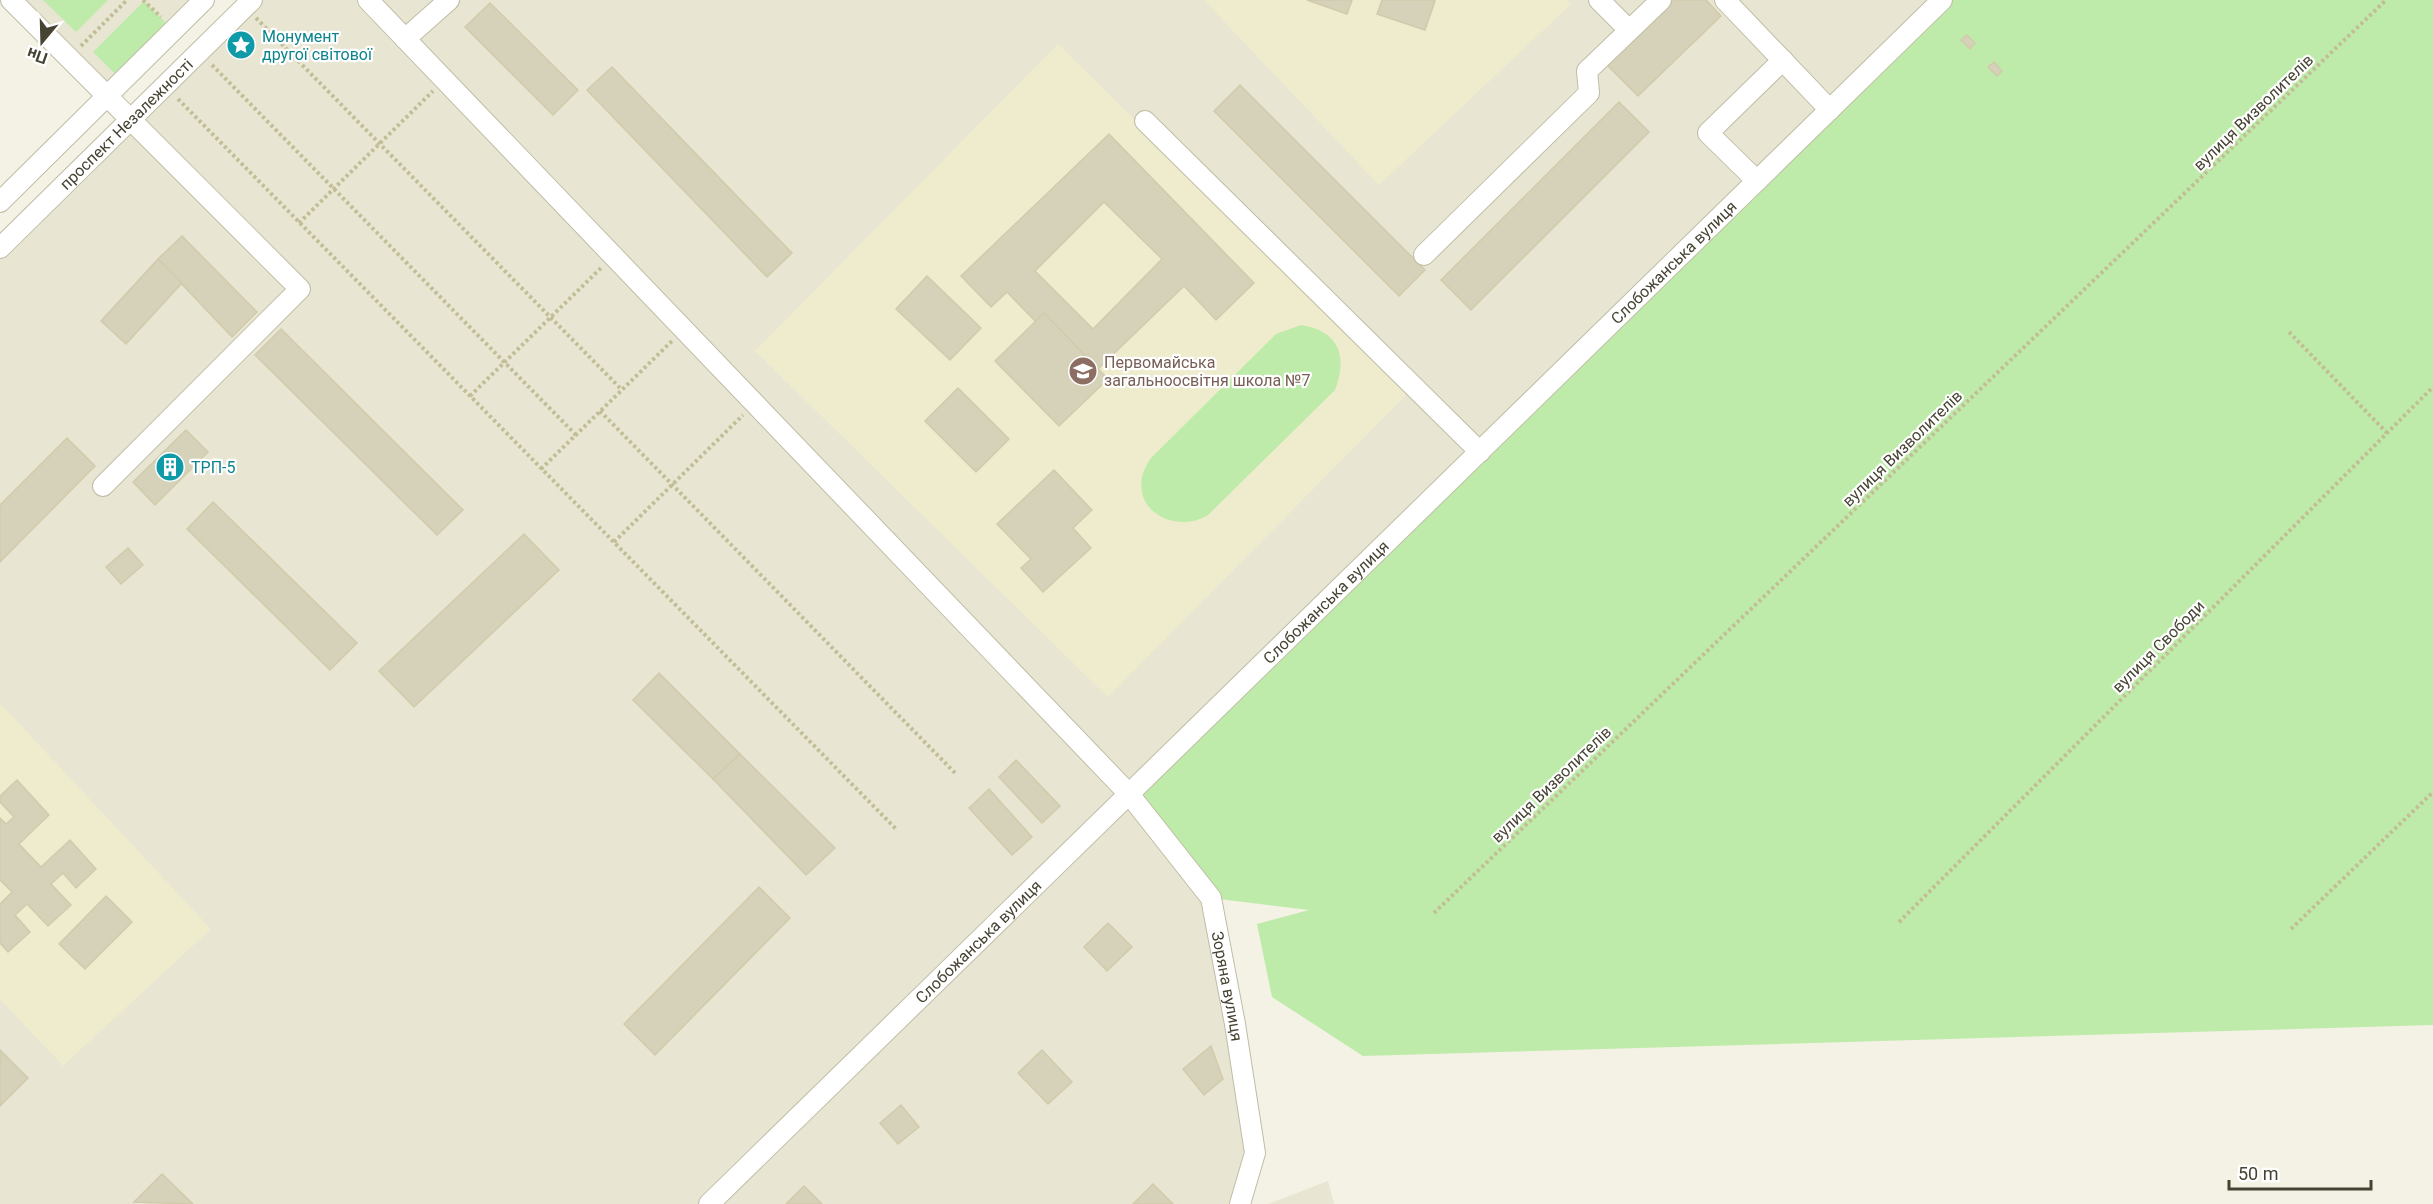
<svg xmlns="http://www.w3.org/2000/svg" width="2433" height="1204" font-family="Roboto,sans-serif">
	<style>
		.residential { fill: #e8e6d2 }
		.education { fill: #eeeccd }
		.green { fill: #beeba9 }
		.building { fill: #d6d1b9; stroke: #d1cbab; stroke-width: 1.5; fill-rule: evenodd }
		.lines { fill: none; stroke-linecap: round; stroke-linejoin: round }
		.minor-casing { stroke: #c0bda6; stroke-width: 22 }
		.path { stroke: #c2bd96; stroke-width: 4; stroke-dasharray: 3 3; stroke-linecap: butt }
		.minor { stroke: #fff; stroke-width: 20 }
		.labels { text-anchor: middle; stroke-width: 4.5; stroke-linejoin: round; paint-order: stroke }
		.culture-label { font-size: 16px; fill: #0d838f; stroke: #fff; text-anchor: start }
		.street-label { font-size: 16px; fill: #464333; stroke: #fff }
		.education-label { font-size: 16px; fill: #785e54; stroke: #fff; text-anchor: start }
	</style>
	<rect width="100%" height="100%" fill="#f3f2e4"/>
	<g class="residential">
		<polygon points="11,0 204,0 108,96"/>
		<polygon points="252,0 1942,0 1211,898 1255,1153 1240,1204 0,1204 0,246"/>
		<polygon points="1328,1181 1334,1204 1268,1204"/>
	</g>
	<g class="education">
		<polygon points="1204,0 1567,0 1571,4 1379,185"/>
		<polygon points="1058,44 1410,391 1108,697 755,351"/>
		<polygon points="0,703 211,929 63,1066 0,999"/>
	</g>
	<g class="green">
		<polygon points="43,0 108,0 76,32"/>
		<polygon points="1942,0 2433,0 2433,1025 1363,1056 1272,997 1257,924 1309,910 1211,898 1129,794"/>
		<polygon points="144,1 174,31 123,82 93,52"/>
		<path d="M1301 325C1339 331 1348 356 1335 390L1208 515C1180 533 1135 515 1142 477 1143 471 1147 465 1150 459L1276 334Z"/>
	</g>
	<g class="building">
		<polygon points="1307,0 1352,0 1347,14"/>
		<polygon points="1382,0 1432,0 1435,1 1425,30 1377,14"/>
		<polygon points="1674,0 1706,0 1721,16 1638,96 1607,65"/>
		<polygon points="490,3 578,90 553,115 465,27"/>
		<polygon points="1967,35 1975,43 1970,49 1961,40"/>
		<polygon points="1994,62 2002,71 1997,76 1988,67"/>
		<polygon points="612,67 792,253 767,277 587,90"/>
		<polygon points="1240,85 1425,270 1399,296 1214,111"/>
		<polygon points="1619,102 1649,132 1471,310 1441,280"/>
		<path d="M1109 134 1254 283 1216 320 1184 286 1098 369 1044 313 1036 322 1007 292 991 307 961 276ZM1104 202 1162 259 1093 329 1035 271Z"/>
		<polygon points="182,236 257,312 232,337 158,259"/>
		<polygon points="158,259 182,283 126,344 101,321"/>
		<polygon points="927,276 981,328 950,360 896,309"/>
		<polygon points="1044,313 1108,379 1059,426 995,361"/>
		<polygon points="281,329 463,510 437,535 255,355"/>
		<polygon points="958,388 1009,439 976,472 925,421"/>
		<polygon points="186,430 208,452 155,505 133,482"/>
		<polygon points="67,438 95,466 0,562 0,505"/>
		<polygon points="1054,470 1092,510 1073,528 1091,548 1043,592 1021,568 1031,559 997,524"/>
		<polygon points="213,502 357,643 330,670 187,529"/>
		<polygon points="524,534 559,570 414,707 379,671"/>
		<polygon points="128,548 143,565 121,584 106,567"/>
		<polygon points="659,673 740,754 713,779 633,700"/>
		<polygon points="740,754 835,848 806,875 713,779"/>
		<polygon points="1016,760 1060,806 1042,823 999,777"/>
		<polygon points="17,780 49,815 19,844 41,867 70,840 96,869 76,888 63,873 51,884 71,905 48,926 27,904 15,915 30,932 8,952 0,943 0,904 12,892 0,880 0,818 6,824 14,817 0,802 0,796"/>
		<polygon points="989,789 1032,837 1012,855 969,808"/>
		<polygon points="759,887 790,918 655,1055 624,1024"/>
		<polygon points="106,896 132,922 85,969 59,944"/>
		<polygon points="1108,923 1132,947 1107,971 1084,947"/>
		<polygon points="1211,1046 1223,1079 1204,1095 1183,1069"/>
		<polygon points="0,1050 28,1078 0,1106"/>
		<polygon points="1042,1050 1072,1082 1048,1104 1018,1073"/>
		<polygon points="901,1105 919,1127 898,1144 880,1123"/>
		<polygon points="162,1174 193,1204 134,1202"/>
		<polygon points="1153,1184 1173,1204 1133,1204"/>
		<polygon points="804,1186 822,1204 786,1204"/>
	</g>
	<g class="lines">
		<g class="minor-casing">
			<g id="minor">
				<polyline points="11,0 300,289 103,486"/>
				<path id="s1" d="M368 0 1129 794 1211 898 1235 1024 1255 1153 1240 1204"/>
				<polyline points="1599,0 1629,30"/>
				<polyline points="1725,0 1830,110"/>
				<polyline points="405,39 449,0"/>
				<polyline points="1145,121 1480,452"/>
				<polyline points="1757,181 1708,133 1783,60"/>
				<polyline points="0,202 204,0"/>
				<path id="s2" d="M0 248 252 0"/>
				<polyline points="1424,255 1589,93 1587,71 1661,0"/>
				<path id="s3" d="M709 1204 1942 0"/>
			</g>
		</g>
		<g class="path">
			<polyline points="143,0 161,17"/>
			<polyline points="256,18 622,390"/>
			<polyline points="81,46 127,0"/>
			<polyline points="212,65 576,435"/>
			<polyline points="178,99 897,830"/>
			<polyline points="299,223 433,91"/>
			<polyline points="2289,332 2387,433"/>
			<polyline points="470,396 602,267"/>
			<polyline points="600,411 957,775"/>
			<polyline points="541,469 672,341"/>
			<polyline points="614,542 743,415"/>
			<polyline points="1434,913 2386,0"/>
			<polyline points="1899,922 2433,387"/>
			<polyline points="2291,929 2433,792"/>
		</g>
		<use href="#minor" class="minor"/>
	</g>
	<defs>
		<g id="sight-disc" transform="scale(1.5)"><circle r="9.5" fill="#0f9aa8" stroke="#fff"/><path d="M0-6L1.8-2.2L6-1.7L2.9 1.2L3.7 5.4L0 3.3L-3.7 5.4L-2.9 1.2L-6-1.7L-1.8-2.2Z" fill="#fff"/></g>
		<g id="school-disc" transform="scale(1.5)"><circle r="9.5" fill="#8d6e63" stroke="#fff"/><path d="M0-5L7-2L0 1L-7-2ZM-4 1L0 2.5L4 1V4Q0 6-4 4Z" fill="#fff"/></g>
		<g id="building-disc" transform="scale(1.5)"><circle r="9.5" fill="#0f9aa8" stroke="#fff"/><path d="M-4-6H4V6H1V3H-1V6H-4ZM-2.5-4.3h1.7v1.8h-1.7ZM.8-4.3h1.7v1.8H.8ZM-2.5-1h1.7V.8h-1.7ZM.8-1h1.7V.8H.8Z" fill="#fff"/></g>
	</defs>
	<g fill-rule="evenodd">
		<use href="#sight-disc" x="241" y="45"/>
		<use href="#school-disc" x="1083" y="371"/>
		<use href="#building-disc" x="170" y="467"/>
	</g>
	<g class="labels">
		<g class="culture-label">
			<text x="262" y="42">Монумент<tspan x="262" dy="18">другої світової</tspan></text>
			<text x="191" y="473">ТРП-5</text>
		</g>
		<g class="street-label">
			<text transform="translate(2253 112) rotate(-44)" y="6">вулиця Визволителів</text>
			<text dy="6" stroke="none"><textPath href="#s2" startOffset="177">проспект Незалежності</textPath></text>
			<text dy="6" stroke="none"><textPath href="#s3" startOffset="1348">Слобожанська вулиця</textPath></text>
			<text transform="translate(1902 448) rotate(-44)" y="6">вулиця Визволителів</text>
			<text dy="6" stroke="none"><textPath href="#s3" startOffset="862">Слобожанська вулиця</textPath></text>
			<text transform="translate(2158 646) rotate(-45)" y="6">вулиця Свободи</text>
			<text transform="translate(1551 784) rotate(-44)" y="6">вулиця Визволителів</text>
			<text dy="6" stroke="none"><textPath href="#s3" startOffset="376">Слобожанська вулиця</textPath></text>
			<text dy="6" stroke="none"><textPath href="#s1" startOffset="1322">Зоряна вулиця</textPath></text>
		</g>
		<g class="education-label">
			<text x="1104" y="368">Первомайська<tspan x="1104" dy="18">загальноосвітня школа №7</tspan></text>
		</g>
	</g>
	<g transform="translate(42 42) rotate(199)" stroke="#ffffff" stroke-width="4.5" paint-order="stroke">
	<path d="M0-4.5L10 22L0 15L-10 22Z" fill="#464333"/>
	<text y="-9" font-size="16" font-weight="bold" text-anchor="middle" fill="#464333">Пн</text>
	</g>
	<path d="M2229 1180v9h142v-9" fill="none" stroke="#464333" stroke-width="3"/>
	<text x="2238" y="1180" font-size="18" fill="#464333" stroke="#ffffff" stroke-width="4.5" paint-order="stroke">50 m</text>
</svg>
